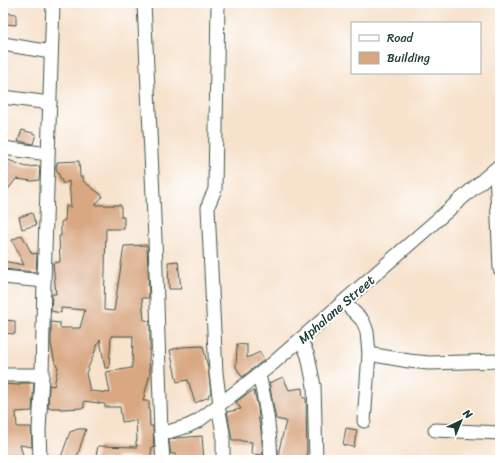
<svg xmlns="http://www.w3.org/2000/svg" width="503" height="463" font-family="Sriracha,sans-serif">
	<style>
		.building { fill: #d9a883; fill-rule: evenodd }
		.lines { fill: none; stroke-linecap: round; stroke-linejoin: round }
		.minor-casing { stroke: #3f564b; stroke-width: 15 }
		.minor { stroke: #fff; stroke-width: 13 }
		.labels { text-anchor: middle; stroke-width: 4; stroke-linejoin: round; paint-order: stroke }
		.street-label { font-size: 13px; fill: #1f3d34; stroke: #fff }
	</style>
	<rect width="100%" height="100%" fill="#fff"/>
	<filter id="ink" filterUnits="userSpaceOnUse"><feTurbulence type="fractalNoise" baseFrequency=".025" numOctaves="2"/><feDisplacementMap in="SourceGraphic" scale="8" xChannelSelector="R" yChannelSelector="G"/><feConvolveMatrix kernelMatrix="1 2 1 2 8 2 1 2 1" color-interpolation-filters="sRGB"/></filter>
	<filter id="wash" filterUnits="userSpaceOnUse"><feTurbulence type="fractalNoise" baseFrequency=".012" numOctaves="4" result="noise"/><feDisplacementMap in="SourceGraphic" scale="16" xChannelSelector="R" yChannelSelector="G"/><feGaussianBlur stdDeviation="0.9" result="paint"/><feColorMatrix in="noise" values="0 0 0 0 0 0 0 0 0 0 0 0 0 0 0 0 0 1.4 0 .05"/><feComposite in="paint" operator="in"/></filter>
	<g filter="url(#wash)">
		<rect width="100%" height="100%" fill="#f7e2cc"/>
		<g id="blocks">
			<g class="building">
				<polygon points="6,13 16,14 16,25 6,24"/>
				<polygon points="22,130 36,134 33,144 18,141"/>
				<polygon points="6,159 26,167 40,166 39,180 32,181 16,179 3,196 3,167"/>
				<path d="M79 161 80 177H84L83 181 103 196 95 205H121V217H124V229H106L104 310 114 311 124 246 147 245 149 298H142L144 320 150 321V349L149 358 150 373 143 401H149L150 426H153L154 448 152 447 150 460 135 457H116V459L95 460 98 446 137 447V445H136V441H137L136 420 122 422 120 407H105V404L84 401V408L60 409V408H48L49 385 54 386 58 367 55 363 51 344V322L60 323V328H80L85 310 61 308V313L51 311 52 294H56L53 263 60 262 59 236H61V222L65 220 66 206 71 207 69 181 63 184 56 168V165H57V162ZM111 336H133L132 368 106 372 110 393 90 391 86 373 100 339 105 368H109Z"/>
				<polygon points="32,213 36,225 22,229 19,217"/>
				<polygon points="22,235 32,254 37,253 36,272 3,269 3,261 24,265 12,240"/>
				<polygon points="178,261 181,289 169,289 168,262"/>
				<polygon points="3,320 15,321 15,334 3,333"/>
				<polygon points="237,344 247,345 247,358 260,352 264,360 242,377 236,367"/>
				<polygon points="203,346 208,368 211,393 208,395 209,397 195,403 188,380 177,382 170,350 182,347"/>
				<polygon points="283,377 289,390 302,388 303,398 306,398 307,460 281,460 281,456 279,456 279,450 286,421 276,419 270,388 271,388 269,383"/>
				<polygon points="20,383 34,383 32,411 16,412 17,427 31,427 32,447 20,445 24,458 3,460 3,384 19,385"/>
				<polygon points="253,391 254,391 258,408 259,417 258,417 261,429 263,455 251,454 252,442 241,441 241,440 232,440 227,412 241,409 236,402 247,394"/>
				<polygon points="346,428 357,430 354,447 343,445"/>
				<polygon points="78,429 86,429 76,460 60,460 70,432"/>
				<polygon points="202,436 204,460 176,460 175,454 171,454 169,440 176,438"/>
			</g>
		</g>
	</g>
	<g filter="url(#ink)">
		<use href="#blocks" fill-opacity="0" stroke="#3f564b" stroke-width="1"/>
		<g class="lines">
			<g class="minor-casing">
				<g id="minor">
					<polyline points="144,3 155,239 161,434 163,460"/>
					<path d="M218 3 215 189C213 196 209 200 208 208L216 373 220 404"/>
					<polyline points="3,44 51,52"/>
					<polyline points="3,97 50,103"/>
					<polyline points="3,148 48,154"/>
					<polyline points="496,169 500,269"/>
					<polyline points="3,277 44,281"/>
					<polyline points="344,302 362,320 365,326 367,332 369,354 364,421"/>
					<polyline points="301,340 308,356 314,386 316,460"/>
					<polyline points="369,354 409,361 429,363 500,361"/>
					<polyline points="3,375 42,375"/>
					<path d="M259 375C266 403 270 431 271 460"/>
					<polyline points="218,406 223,433 223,460"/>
					<polyline points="435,430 500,433"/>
					<polyline points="161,434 188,426 198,421 271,365 500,165"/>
					<polyline points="40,460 39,430 42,375 44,281 53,3"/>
				</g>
			</g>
			<use href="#minor" class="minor"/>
		</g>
	</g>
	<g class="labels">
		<g class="street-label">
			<text transform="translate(336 309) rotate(-41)" y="5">Mphalane Street</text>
		</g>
	</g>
	<rect width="503" height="463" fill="none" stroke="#fff" stroke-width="16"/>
	<rect x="351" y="22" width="130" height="52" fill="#ffffff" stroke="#a5b1ae"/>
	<rect x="359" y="35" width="20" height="6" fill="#ffffff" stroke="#a5b1ae"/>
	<text x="387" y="42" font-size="12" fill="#1f3d34">Road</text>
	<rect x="359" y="52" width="20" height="12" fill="#d9a883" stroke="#a5b1ae"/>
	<text x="387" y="62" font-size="12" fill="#1f3d34">Building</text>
	<g transform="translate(461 421) rotate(44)" stroke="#ffffff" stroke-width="3" paint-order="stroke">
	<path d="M0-3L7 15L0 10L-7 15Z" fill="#1f3d34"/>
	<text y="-6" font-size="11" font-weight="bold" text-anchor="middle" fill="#1f3d34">N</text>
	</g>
</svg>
